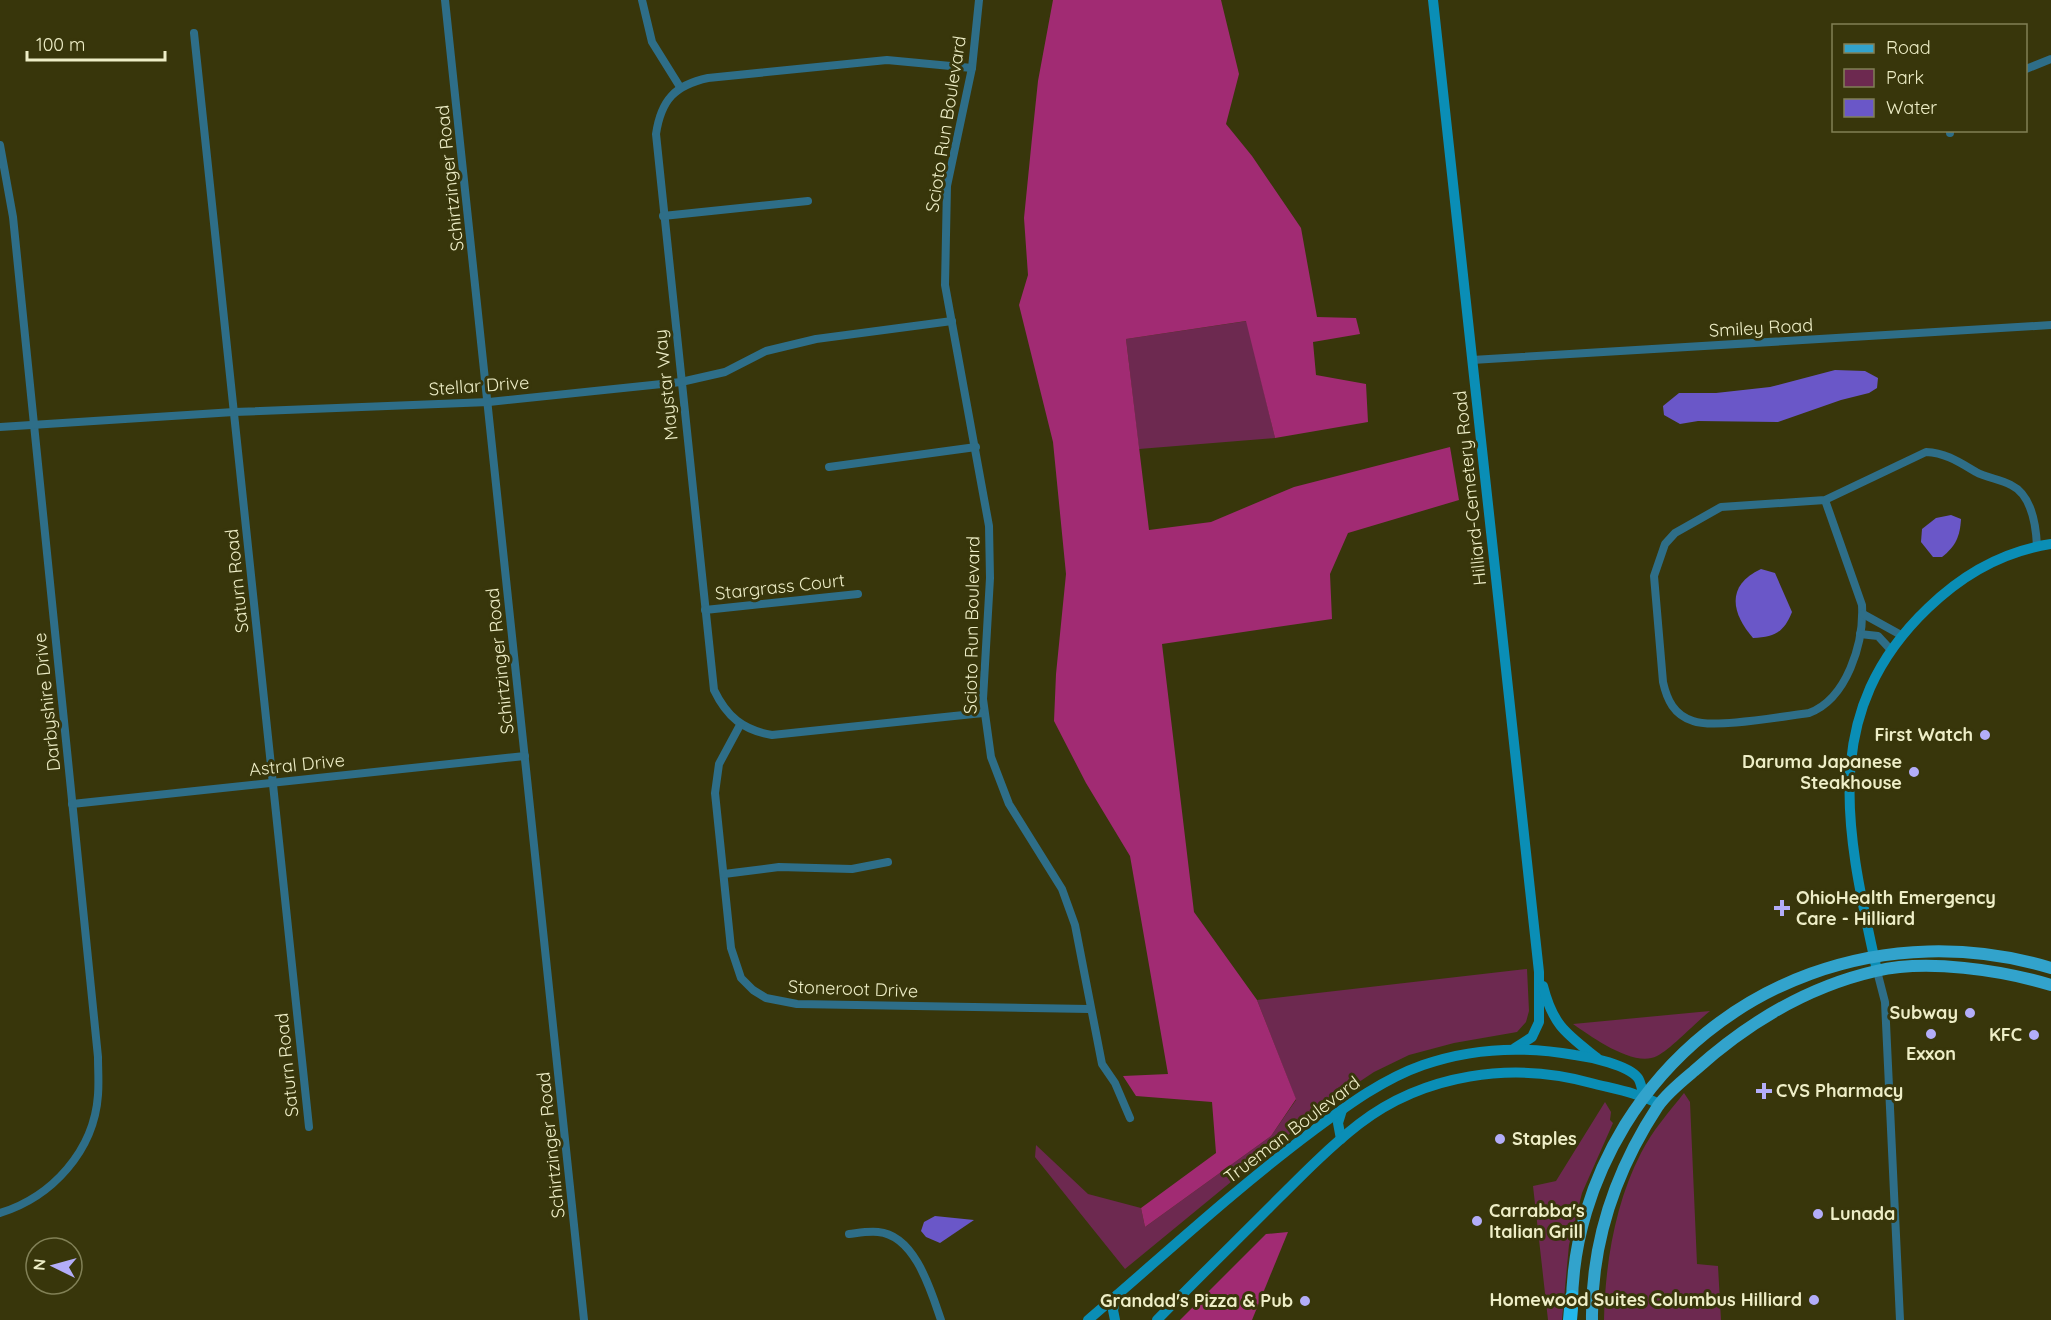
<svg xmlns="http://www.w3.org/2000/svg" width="2051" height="1320" font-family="Quicksand,sans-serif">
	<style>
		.green { fill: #6d2950 }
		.forest { fill: #a12b73 }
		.water { fill: #6a57c8 }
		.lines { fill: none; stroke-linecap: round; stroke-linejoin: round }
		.street { stroke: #2e6e88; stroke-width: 8 }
		.secondary { stroke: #0a8eb6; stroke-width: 10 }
		.primary { stroke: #32a3cc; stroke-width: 12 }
		.highway { stroke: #23b8ea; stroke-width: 14 }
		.poi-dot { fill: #b3adf9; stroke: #38360b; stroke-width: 2 }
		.labels { text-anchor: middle; stroke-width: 6; stroke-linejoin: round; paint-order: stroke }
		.street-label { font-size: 18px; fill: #eeeec7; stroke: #38360b }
		.poi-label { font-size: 18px; font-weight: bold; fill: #eeeec7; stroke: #38360b; text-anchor: end }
	</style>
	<rect width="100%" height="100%" fill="#38360b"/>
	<g class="green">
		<polygon points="1247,321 1275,438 1139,449 1126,339"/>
		<polygon points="1527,969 1529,1011 1526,1022 1517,1032 1454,1043 1409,1055 1374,1072 1326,1104 1125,1269 1035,1157 1036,1145 1088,1194 1141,1208 1145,1227 1271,1136 1296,1100 1257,1000"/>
		<path d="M1710 1011C1695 1023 1671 1049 1657 1056 1634 1068 1592 1037 1573 1024Z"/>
		<path d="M1684 1093 1690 1102 1697 1264 1718 1266 1721 1320H1604C1605 1265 1615 1203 1641 1153 1652 1131 1669 1112 1684 1093Z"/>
		<polygon points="1605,1102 1611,1112 1610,1120 1613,1123 1582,1193 1569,1245 1562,1320 1548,1320 1533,1186 1556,1181"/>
	</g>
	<g class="forest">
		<polygon points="1053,0 1221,0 1239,74 1226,124 1252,156 1301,228 1317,317 1356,318 1360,334 1313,342 1316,375 1366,384 1368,422 1275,438 1246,321 1126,339 1149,530 1211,522 1294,487 1450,447 1459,500 1348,533 1330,574 1332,619 1162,644 1194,912 1257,1000 1296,1099 1271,1136 1145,1227 1141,1208 1216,1153 1212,1102 1136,1096 1123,1076 1168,1074 1130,856 1086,783 1054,721 1056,674 1066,574 1053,442 1019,305 1028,275 1024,218 1032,138 1038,81"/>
		<polygon points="1288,1232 1252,1320 1180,1320 1266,1234"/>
	</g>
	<g class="water">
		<polygon points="1835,370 1865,371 1878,378 1877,388 1869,393 1841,400 1778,422 1698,421 1680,424 1664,415 1663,406 1679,393 1716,393 1770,387"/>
		<path d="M1951 515 1961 519C1960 536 1956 546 1942 557H1933L1921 542 1922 529 1936 518Z"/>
		<path d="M1761 569 1775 573 1792 612C1784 632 1775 637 1753 638 1731 613 1726 585 1761 569Z"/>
		<polygon points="935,1216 974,1220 940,1243 926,1237 921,1231 924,1222"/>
	</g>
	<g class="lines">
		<g class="street">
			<polyline points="445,0 584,1320"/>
			<polyline points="642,0 652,42 680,87"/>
			<polyline points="979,0 972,68 947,186 945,285 989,526 990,578 983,699 991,757 1009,804 1062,889 1075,925 1102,1064 1115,1083 1130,1118"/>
			<polyline points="194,33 309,1127"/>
			<path d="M972 68 887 60 708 78C675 85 661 100 656 134L714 690C727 717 743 730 772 735L983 713"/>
			<polyline points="2026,69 2051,59"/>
			<polyline points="1950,130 1950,133"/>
			<path d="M0 145 13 217 98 1057C98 1070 99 1082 98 1095 94 1151 52 1197 0 1213"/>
			<polyline points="663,216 808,201"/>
			<polyline points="1472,360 2051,325"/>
			<polyline points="0,427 234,412 489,402 681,382 725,372 766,351 816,339 952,321"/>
			<polyline points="829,467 976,447"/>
			<path d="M1825 500 1862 605C1864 643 1847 699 1809 713 1784 716 1714 729 1693 721 1674 715 1667 700 1663 682L1654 576 1665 544 1675 533 1721 507 1825 500 1926 452C1946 453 1959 462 1976 472 1987 478 2000 479 2011 485 2032 495 2036 525 2037 546"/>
			<polyline points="705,610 858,594"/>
			<polyline points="1863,614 1901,635"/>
			<polyline points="1860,634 1878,636 1890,649"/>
			<polyline points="740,725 719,764 715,793 731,948 741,978 753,990 766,998 797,1004 1089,1009"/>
			<polyline points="72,804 525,756"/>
			<polyline points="724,874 779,867 852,869 888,862"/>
			<polyline points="1877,971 1885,1002 1900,1320"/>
			<path d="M849 1234C858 1233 868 1231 878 1232 915 1235 931 1291 941 1320"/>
		</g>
		<g class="secondary">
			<polyline points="1433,0 1539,972 1539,1022 1532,1037 1515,1048"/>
			<path d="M1876 966C1847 833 1818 713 1928 608 1962 575 2004 551 2051 544"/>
			<path d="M1543 986C1553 1026 1567 1034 1597 1058"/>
			<polyline points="1341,1139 1338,1123 1342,1110"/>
			<path d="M1088 1320C1163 1256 1235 1189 1314 1130 1348 1105 1383 1079 1423 1065 1472 1048 1524 1046 1575 1055 1591 1057 1628 1065 1638 1078 1641 1082 1642 1091 1644 1096"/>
			<polyline points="1115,1320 1113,1310 1117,1295"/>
			<path d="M1157 1320C1194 1282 1232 1245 1269 1208 1298 1179 1327 1149 1359 1124 1424 1074 1512 1061 1591 1083 1614 1089 1639 1093 1659 1104"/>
		</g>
		<g class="primary">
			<path d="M1572 1306C1572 1242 1592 1179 1625 1125 1715 980 1888 919 2051 968"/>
			<path d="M1592 1320C1591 1243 1616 1170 1658 1106 1667 1093 1682 1081 1694 1071 1746 1024 1806 987 1876 971 1927 959 2001 970 2051 985"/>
		</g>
		<polyline class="highway" points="1570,1320 1572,1297"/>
	</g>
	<g class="poi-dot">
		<circle cx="1985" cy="735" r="6"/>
		<circle cx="1914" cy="772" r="6"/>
		<path d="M1779 899h6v6h6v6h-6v6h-6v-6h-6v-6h6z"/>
		<circle cx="1970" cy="1013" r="6"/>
		<circle cx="1931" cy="1034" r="6"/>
		<circle cx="2034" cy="1035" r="6"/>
		<path d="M1761 1082h6v6h6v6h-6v6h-6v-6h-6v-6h6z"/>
		<circle cx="1500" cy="1139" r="6"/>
		<circle cx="1818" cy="1214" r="6"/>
		<circle cx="1477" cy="1221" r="6"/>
		<circle cx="1814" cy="1300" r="6"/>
		<circle cx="1305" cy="1301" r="6"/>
	</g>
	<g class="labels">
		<g class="street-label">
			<text transform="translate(946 124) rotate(-81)" y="6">Scioto Run Boulevard</text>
			<text transform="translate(450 178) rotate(-96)" y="6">Schirtzinger Road</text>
			<text transform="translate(1761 328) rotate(-3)" y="6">Smiley Road</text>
			<text transform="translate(666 385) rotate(-96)" y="6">Maystar Way</text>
			<text transform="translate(479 386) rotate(-4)" y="6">Stellar Drive</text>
			<text transform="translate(1470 488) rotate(-96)" y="6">Hilliard-Cemetery Road</text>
			<text transform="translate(237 581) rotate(-96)" y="6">Saturn Road</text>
			<text transform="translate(780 587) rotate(-6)" y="6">Stargrass Court</text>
			<text transform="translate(972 625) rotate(-89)" y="6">Scioto Run Boulevard</text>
			<text transform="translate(500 661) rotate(-96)" y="6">Schirtzinger Road</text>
			<text transform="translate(47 702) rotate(-96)" y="6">Darbyshire Drive</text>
			<text transform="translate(297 765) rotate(-6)" y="6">Astral Drive</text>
			<text transform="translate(853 989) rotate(2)" y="6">Stoneroot Drive</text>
			<text transform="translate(287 1065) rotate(-96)" y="6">Saturn Road</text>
			<text transform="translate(1292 1130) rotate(-37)" y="6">Trueman Boulevard</text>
			<text transform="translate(551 1145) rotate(-96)" y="6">Schirtzinger Road</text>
		</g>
		<g class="poi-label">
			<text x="1973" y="741">First Watch</text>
			<text x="1902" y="768">Daruma Japanese<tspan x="1902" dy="21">Steakhouse</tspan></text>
			<text x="1796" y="904" text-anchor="start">OhioHealth Emergency<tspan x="1796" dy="21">Care - Hilliard</tspan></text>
			<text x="1958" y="1019">Subway</text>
			<text x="2022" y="1041">KFC</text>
			<text x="1931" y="1060" text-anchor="middle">Exxon</text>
			<text x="1776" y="1097" text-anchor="start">CVS Pharmacy</text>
			<text x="1512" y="1145" text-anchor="start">Staples</text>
			<text x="1489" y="1217" text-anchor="start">Carrabba's<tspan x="1489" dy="21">Italian Grill</tspan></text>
			<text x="1830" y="1220" text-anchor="start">Lunada</text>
			<text x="1802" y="1306">Homewood Suites Columbus Hilliard</text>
			<text x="1293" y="1307">Grandad's Pizza &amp; Pub</text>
		</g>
	</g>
	<rect x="1832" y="24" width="195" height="108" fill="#38360b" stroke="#818056" stroke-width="1.5"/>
	<rect x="1844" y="44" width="30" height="9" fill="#32a3cc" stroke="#818056" stroke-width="1.5"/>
	<text x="1886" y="54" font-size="18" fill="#eeeec7">Road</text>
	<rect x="1844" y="69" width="30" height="18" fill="#6d2950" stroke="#818056" stroke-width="1.5"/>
	<text x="1886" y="84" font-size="18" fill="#eeeec7">Park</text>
	<rect x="1844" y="99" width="30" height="18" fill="#6a57c8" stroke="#818056" stroke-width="1.5"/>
	<text x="1886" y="114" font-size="18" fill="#eeeec7">Water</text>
	<g transform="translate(54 1266) rotate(275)"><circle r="28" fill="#38360b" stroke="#818056" stroke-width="1.5"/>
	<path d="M0-4.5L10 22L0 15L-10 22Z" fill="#b3adf9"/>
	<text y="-9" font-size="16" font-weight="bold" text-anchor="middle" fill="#eeeec7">N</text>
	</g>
	<path d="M27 51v9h138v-9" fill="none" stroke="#eeeec7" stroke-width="3"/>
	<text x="36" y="51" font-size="18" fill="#eeeec7" stroke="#38360b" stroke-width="4.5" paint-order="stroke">100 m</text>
</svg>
